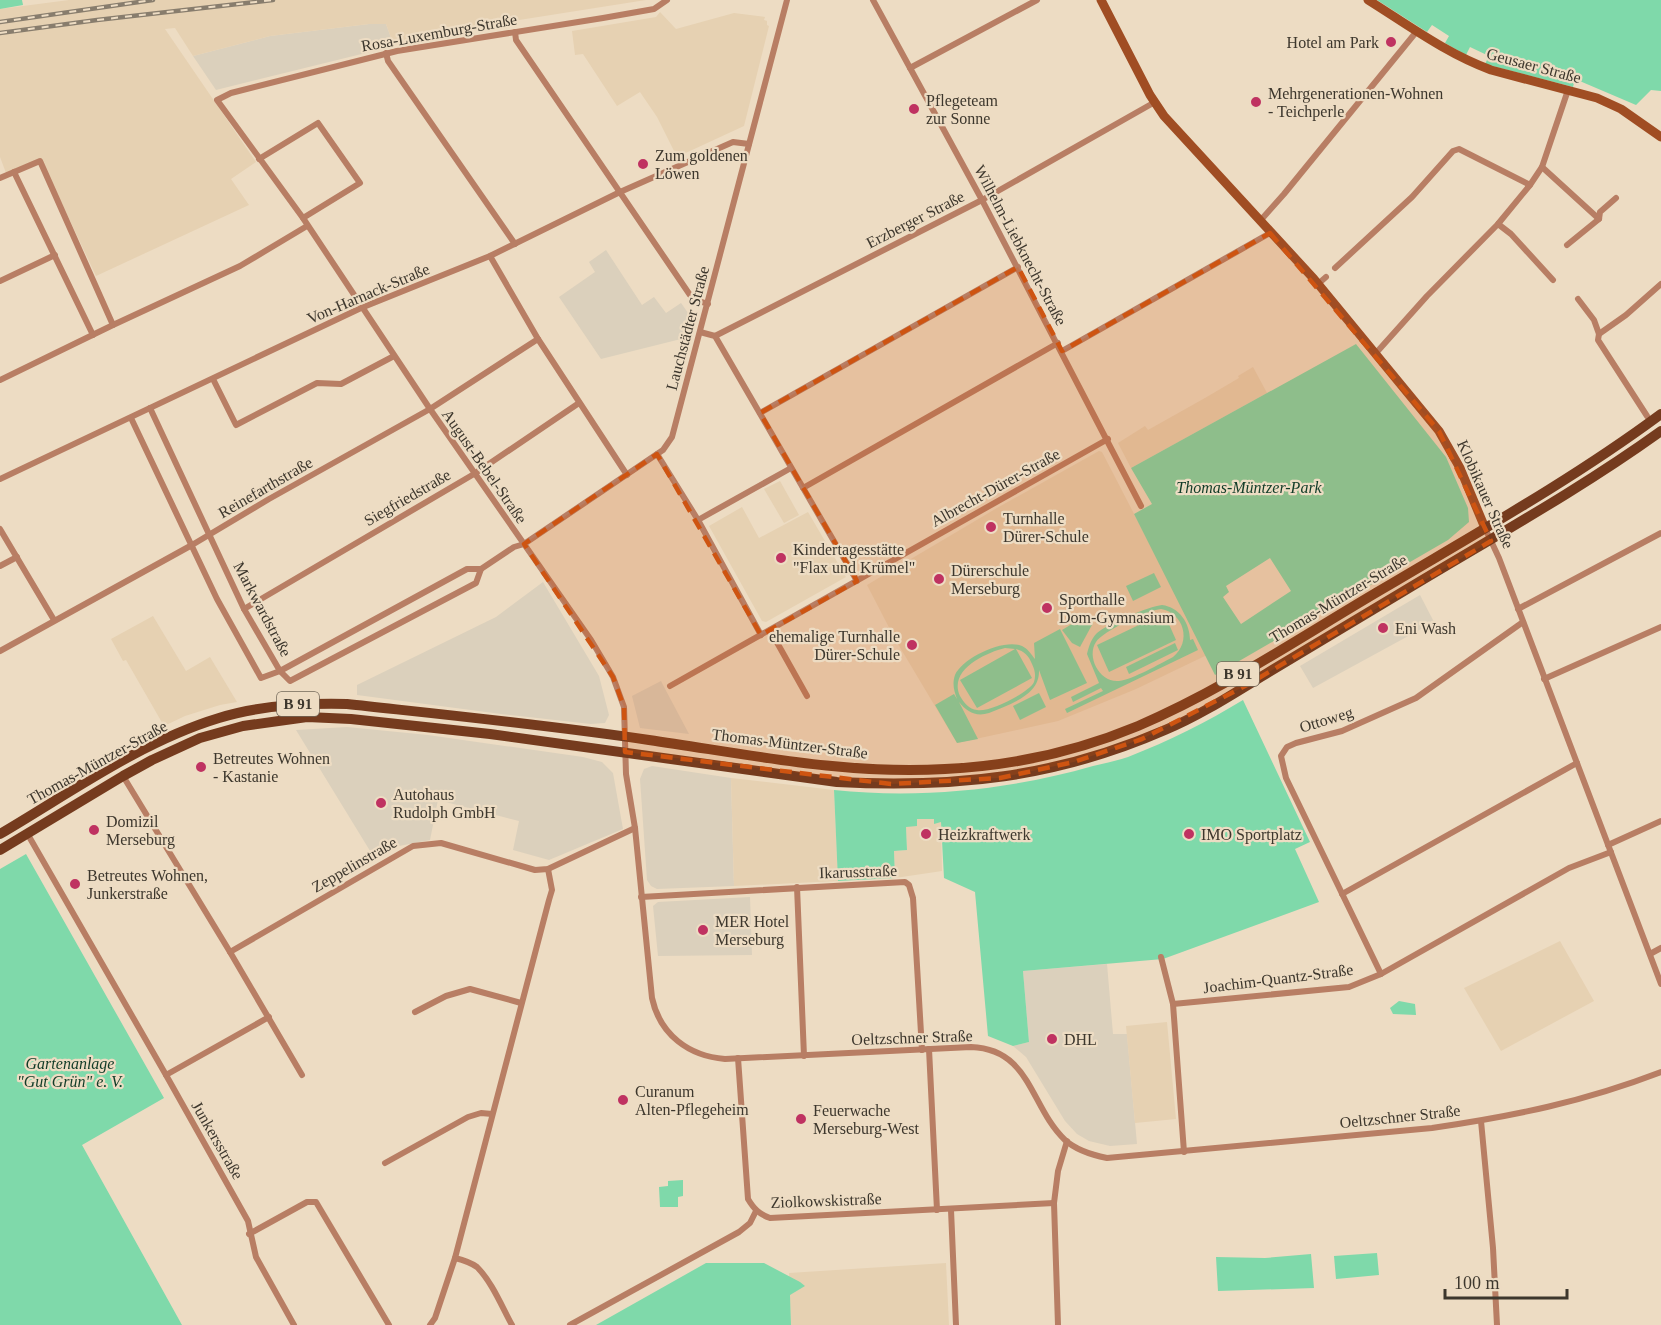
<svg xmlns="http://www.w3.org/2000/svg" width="1661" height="1325" font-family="'Times New Roman',serif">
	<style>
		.commercial { fill: #dbd0bc }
		.built { fill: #e6d1b2 }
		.green { fill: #7fd9aa; fill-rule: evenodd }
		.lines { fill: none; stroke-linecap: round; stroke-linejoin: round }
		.street { stroke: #b87e64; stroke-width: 6 }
		.secondary { stroke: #a04d23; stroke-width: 9 }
		.primary { stroke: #753b1e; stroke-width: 10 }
		.rail-casing { stroke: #887d6d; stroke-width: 4.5 }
		.rail { stroke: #eddcc3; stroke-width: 2; stroke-dasharray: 7; stroke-linecap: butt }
		.marked { fill: #ce5411; fill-opacity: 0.2; stroke: #ce5411; stroke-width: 4.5; stroke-dasharray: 12 8; stroke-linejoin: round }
		.poi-dot { fill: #bf3261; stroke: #eddcc3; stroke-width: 2 }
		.labels { text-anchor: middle; stroke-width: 4.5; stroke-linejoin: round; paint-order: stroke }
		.shield { fill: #eddcc3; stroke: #72685a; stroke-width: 1.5 }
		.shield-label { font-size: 15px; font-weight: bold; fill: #3d372d }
		.street-label { font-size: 16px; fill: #3d372d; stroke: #eddcc3 }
		.poi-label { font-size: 16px; fill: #3d372d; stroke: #eddcc3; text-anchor: start }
		.park-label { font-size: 16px; font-style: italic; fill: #103b27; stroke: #eddcc3 }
	</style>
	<rect width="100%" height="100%" fill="#eddcc3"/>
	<g class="commercial">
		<polygon points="369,24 386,24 394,46 216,90 193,56 270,36"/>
		<polygon points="606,250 642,305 654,297 666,313 681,303 693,320 689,337 601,359 559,297 595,272 589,262"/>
		<polygon points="543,582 599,676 609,715 605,723 591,724 501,714 357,695 357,685 496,617"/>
		<polygon points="1420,595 1434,622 1313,688 1300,666"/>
		<polygon points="661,681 663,685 689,734 640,728 632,696"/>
		<polygon points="347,727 428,735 583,757 602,762 613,773 623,829 549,860 513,850 519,821 438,800 430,840 394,847 375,859 296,730"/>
		<polygon points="652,766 731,778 734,886 657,889 651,886 647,880 640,779 644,769"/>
		<polygon points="750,897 752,955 658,956 653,906 658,902"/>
		<polygon points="1107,964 1113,1034 1127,1034 1137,1144 1110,1146 1089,1141 1077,1134 1065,1121 1026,1057 1013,1046 1029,1042 1023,971"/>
	</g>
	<g class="built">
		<polygon points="69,0 646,0 410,37 394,46 386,24 369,24 270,36 193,56 175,28 165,29 256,162 231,179 249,205 96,276 41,159 6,173 0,157 0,9"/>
		<polygon points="660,12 676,29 734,13 765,17 764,20 767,21 767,25 769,26 744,126 677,157 657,117 640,92 617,106 583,54 575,55 572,31 656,17"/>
		<polygon points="1253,367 1267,393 1131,468 1118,443 1145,426 1148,430 1205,398 1239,378 1238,376"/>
		<polygon points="1099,451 1102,452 1116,479 1207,655 1136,689 1058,721 957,743 895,639 867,585 997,508"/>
		<polygon points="780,481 799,515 784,523 764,489"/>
		<polygon points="742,507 759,538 808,512 846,577 766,622 762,621 709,526"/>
		<polygon points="153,616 186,671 210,657 237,702 220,705 185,716 164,726 126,660 123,661 111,639"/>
		<polygon points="731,778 834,790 838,881 734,886"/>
		<polygon points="917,819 934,819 941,822 942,871 895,878 894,851 907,850 906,827"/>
		<polygon points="1560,941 1594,1001 1501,1051 1464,988"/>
		<polygon points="1167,1022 1176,1119 1135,1123 1126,1026"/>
		<polygon points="946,1263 949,1325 791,1325 789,1273"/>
	</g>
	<g class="green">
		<polygon points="0,0 22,0 23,5 0,9"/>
		<polygon points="1377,0 1661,0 1661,91 1651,90 1636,105 1575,79 1573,87 1485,64 1489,56 1470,47 1466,55 1445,43 1449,36 1432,25 1427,32"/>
		<path d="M1356 344 1446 457 1468 508 1469 522 1448 540 1215 675 1134 514 1152 504 1131 468ZM1270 558 1291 591 1241 624 1223 597 1229 592 1226 586Z"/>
		<polygon points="1154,573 1161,587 1133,601 1126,586"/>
		<path d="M1162 605C1179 607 1190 623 1190 640L1193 639 1198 650 1067 713 1065 709 1103 691 1101 688 1073 702 1071 697 1099 683 1087 654C1089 646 1091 639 1097 633 1106 625 1149 606 1162 605ZM1161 609C1184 613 1192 642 1173 657 1159 664 1134 679 1119 681 1100 683 1086 657 1096 642 1103 631 1148 610 1161 609Z"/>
		<polygon points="1164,613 1176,640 1109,672 1097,645"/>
		<polygon points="1085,616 1093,623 1080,647 1072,643 1062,630"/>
		<path d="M1060 629 1087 683 1050 700 1039 670C1040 696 1009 704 989 713 976 717 967 712 959 702L978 739 957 743 935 705 954 694 957 699C954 691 952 684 955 675 962 658 1004 638 1022 646 1028 649 1031 654 1035 659L1034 643ZM1005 648 1015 649 960 680 977 708 1032 678 1016 649C1024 651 1029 656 1032 664 1035 670 1036 676 1034 682 1029 693 988 713 977 710 969 709 964 703 960 696 948 670 985 653 1005 648Z"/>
		<polygon points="1175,643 1178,650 1129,674 1126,667"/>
		<polygon points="1039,693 1046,707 1020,720 1013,706"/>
		<path d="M1243 700 1310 842 1295 849 1319 902 1163 959 1023 971 1029 1042 1013 1046 988 1036 975 892 944 878 941 822 934 824V819H917V826L906 827 907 850 894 851 895 878 838 881 834 790C920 799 1010 790 1093 766 1105 763 1117 761 1128 757 1169 741 1207 722 1243 700Z"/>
		<polygon points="26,854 164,1098 82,1145 182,1325 0,1325 0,869"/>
		<polygon points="1399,1001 1415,1004 1416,1015 1393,1014 1390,1008"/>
		<polygon points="683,1180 683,1196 678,1197 678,1207 660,1207 659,1187 668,1186 668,1181"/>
		<polygon points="1377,1253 1379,1275 1336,1279 1334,1256"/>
		<polygon points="1311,1254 1314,1288 1218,1291 1216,1257 1265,1258"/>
		<polygon points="706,1263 764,1263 800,1282 805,1286 790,1295 791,1325 596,1325"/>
	</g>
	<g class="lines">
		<g class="street">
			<path d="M667 0 654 9 603 18 397 51 231 93 217 100 303 218 430 409 591 640 613 677 624 707 626 774 635 828 652 998C660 1035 689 1056 725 1059L971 1047C1031 1049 1030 1107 1065 1140 1076 1150 1092 1155 1107 1158L1432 1128C1514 1116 1583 1102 1661 1072"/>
			<polyline points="873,0 982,200 1141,506"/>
			<polyline points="515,32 516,40 690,295 696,300 708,304"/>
			<polyline points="386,53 388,61 515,244"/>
			<polyline points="910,68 1037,0"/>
			<polyline points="259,159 318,123 360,183 303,218"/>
			<polyline points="1542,167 1599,219"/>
			<polyline points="14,172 93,335"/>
			<polyline points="0,178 40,161 113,325"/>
			<polyline points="1260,221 1284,194 1417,31"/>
			<polyline points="1498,224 1511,234 1553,280"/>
			<polyline points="1567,245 1599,219 1600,212 1616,198"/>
			<polyline points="490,256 538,339 627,475"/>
			<polyline points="1335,268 1412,197 1453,151 1459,149 1530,185"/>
			<polyline points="0,281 55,255"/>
			<polyline points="1318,284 1326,277"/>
			<polyline points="1578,299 1594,320 1599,334"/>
			<polyline points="700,332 715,336 857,581"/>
			<polyline points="715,336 982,200 1155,102"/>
			<polyline points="1062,351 1270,233"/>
			<polyline points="1376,353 1427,296 1498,224 1530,185 1542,167 1568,90"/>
			<polyline points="213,379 236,425 317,383 341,384 394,356"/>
			<polyline points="0,380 113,325 240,266 307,226"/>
			<polyline points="150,408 244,609 280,671 290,681 476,583 481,569"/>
			<polyline points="760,413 1018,267"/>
			<polyline points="1647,416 1598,340 1599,334 1626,315 1661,284"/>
			<polyline points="131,418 217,599 261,678 280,671 467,569 481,569 514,547 524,544 663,450 672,437 787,0"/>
			<polyline points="657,454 698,520 761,635"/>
			<polyline points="0,479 361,308 490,256 620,192 733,142 749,144"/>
			<polyline points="803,488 1058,343"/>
			<polyline points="698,520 791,468"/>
			<polyline points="1485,528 1499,558 1661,984"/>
			<polyline points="0,529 54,620"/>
			<polyline points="0,566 17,557"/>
			<polyline points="244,609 474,474 579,403"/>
			<polyline points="1518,609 1661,533"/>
			<polyline points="770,630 807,696"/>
			<polyline points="0,651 192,545 269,499 430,409 538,339"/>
			<polyline points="1544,679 1661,627"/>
			<polyline points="670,686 1108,439"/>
			<polyline points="123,776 230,952 302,1075"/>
			<polyline points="27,833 166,1075"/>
			<polyline points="1608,845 1661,821"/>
			<polyline points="797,887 804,1056"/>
			<polyline points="1342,894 1577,763"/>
			<polyline points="641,897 905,882 909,885 913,898 922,1050"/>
			<polyline points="230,952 413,846 441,843 535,870 548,869 635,828"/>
			<polyline points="1650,954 1661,948"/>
			<polyline points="1161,957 1173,1004"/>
			<polyline points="1381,974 1286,778 1281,756 1287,747 1296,743 1342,731 1416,698 1523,622"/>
			<polyline points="415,1012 446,996 470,989 521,1003"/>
			<polyline points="269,1017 166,1075 248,1221 256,1257 294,1325"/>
			<polyline points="929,1049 937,1210"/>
			<path d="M738 1058 748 1199C754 1209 759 1214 770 1218L1054 1203"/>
			<polyline points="1481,1121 1493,1248 1497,1325"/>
			<polyline points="1184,1152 1173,1004 1349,987 1381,974 1569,868 1611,852"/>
			<polyline points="385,1163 468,1117 481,1113 492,1114"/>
			<polyline points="951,1210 956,1325"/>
			<polyline points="249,1234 307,1202 316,1202 389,1325"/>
			<path d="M455 1258C463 1260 470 1262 477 1267 492 1282 502 1307 512 1325"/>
			<polyline points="430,1325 435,1318 455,1258 549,900 552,890 548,869"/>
			<polyline points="570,1325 739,1232 750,1223 756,1211"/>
			<polyline points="1058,1325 1054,1203 1058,1171 1067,1141"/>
		</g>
		<g class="secondary">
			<polyline points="1101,0 1150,95 1164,116 1314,279 1439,431 1460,468 1485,528"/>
			<path d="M1368 0C1408 25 1447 54 1491 70L1597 98 1621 109 1661 137"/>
		</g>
		<g class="primary">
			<path d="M0 834C70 793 140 742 219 718 260 705 304 703 347 704 448 715 549 725 649 740 747 754 845 775 945 769 1010 766 1078 751 1138 726 1227 688 1308 632 1391 584 1482 530 1576 477 1661 414"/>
			<path d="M0 850 123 776 152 760 200 738 243 726 307 717 351 719 490 734 837 782C955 788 1055 778 1165 730 1201 715 1236 692 1269 672 1314 645 1359 618 1404 591 1490 539 1579 490 1661 431"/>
		</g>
		<g class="rail-casing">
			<g id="rail">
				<polyline points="0,22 153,0"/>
				<polyline points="0,33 97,20 273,0"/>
			</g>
		</g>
		<use href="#rail" class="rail"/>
	</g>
	<path class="marked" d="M1270 233 1439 431 1491 541 1247 685 1142 739 1074 762 1000 778 891 784 625 752 624 707 613 677 524 544 657 454 761 635 857 581 760 413 1018 267 1062 351Z"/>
	<g class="poi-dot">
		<circle cx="1391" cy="42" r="6"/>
		<circle cx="1256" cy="102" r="6"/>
		<circle cx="914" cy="109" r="6"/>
		<circle cx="643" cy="164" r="6"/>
		<circle cx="991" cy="527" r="6"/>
		<circle cx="781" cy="558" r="6"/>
		<circle cx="939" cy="579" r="6"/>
		<circle cx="1047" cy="608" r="6"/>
		<circle cx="1383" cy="628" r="6"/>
		<circle cx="912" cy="645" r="6"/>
		<circle cx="201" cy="767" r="6"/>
		<circle cx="381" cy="803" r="6"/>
		<circle cx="94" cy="830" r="6"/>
		<circle cx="926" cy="834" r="6"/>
		<circle cx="1189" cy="834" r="6"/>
		<circle cx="75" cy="884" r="6"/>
		<circle cx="703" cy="930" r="6"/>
		<circle cx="1052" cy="1039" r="6"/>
		<circle cx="623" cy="1100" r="6"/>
		<circle cx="801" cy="1119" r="6"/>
	</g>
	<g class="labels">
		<g class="shield">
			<rect x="1217" y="662" width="42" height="24" rx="4.5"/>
			<rect x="277" y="692" width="42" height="24" rx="4.5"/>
		</g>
		<g class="shield-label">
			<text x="1238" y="679">B 91</text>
			<text x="298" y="709">B 91</text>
		</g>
		<g class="street-label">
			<text transform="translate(439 32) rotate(-10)" y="6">Rosa-Luxemburg-Straße</text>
			<text transform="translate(1534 65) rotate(15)" y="6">Geusaer Straße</text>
			<text transform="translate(915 219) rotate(-27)" y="6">Erzberger Straße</text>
			<text transform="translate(1021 245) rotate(62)" y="6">Wilhelm-Liebknecht-Straße</text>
			<text transform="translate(368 293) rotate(-23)" y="6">Von-Harnack-Straße</text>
			<text transform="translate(687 328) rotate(-75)" y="6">Lauchstädter Straße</text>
			<text transform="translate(485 466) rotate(55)" y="6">August-Bebel-Straße</text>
			<text transform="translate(265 487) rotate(-30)" y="6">Reinefarthstraße</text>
			<text transform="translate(995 487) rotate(-29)" y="6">Albrecht-Dürer-Straße</text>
			<text transform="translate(1486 494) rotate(66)" y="6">Klobikauer Straße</text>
			<text transform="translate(407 497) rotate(-30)" y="6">Siegfriedstraße</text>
			<text transform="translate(1338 598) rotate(-31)" y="6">Thomas-Müntzer-Straße</text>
			<text transform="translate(263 609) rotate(62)" y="6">Markwardstraße</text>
			<text transform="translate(1326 719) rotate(-17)" y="6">Ottoweg</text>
			<text transform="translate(790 743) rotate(7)" y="6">Thomas-Müntzer-Straße</text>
			<text transform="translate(97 762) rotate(-29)" y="6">Thomas-Müntzer-Straße</text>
			<text transform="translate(354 864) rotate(-30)" y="6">Zeppelinstraße</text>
			<text transform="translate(858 871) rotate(-2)" y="6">Ikarusstraße</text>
			<text transform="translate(1278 978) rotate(-7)" y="6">Joachim-Quantz-Straße</text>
			<text transform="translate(912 1037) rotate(-2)" y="6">Oeltzschner Straße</text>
			<text transform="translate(1400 1116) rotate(-6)" y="6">Oeltzschner Straße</text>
			<text transform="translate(218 1140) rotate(60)" y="6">Junkersstraße</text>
			<text transform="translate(826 1200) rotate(-2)" y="6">Ziolkowskistraße</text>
		</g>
		<g class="poi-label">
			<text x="1379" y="48" text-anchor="end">Hotel am Park</text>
			<text x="1268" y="99">Mehrgenerationen-Wohnen<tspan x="1268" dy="18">- Teichperle</tspan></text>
			<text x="926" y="106">Pflegeteam<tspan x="926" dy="18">zur Sonne</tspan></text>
			<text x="655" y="161">Zum goldenen<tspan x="655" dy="18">Löwen</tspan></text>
			<text x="1003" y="524">Turnhalle<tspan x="1003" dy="18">Dürer-Schule</tspan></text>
			<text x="793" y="555">Kindertagesstätte<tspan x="793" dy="18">"Flax und Krümel"</tspan></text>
			<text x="951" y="576">Dürerschule<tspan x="951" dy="18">Merseburg</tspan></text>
			<text x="1059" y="605">Sporthalle<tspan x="1059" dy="18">Dom-Gymnasium</tspan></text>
			<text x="1395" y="634">Eni Wash</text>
			<text x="900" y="642" text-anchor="end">ehemalige Turnhalle<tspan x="900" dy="18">Dürer-Schule</tspan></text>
			<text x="213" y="764">Betreutes Wohnen<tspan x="213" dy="18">- Kastanie</tspan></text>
			<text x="393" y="800">Autohaus<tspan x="393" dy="18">Rudolph GmbH</tspan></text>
			<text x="106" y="827">Domizil<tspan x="106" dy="18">Merseburg</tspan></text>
			<text x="938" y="840">Heizkraftwerk</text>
			<text x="1201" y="840">IMO Sportplatz</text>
			<text x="87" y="881">Betreutes Wohnen,<tspan x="87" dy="18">Junkerstraße</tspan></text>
			<text x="715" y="927">MER Hotel<tspan x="715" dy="18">Merseburg</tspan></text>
			<text x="1064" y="1045">DHL</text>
			<text x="635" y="1097">Curanum<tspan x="635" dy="18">Alten-Pflegeheim</tspan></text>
			<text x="813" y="1116">Feuerwache<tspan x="813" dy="18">Merseburg-West</tspan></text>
		</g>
		<g class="park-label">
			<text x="1249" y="493">Thomas-Müntzer-Park</text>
			<text x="70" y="1069">Gartenanlage<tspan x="70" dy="18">"Gut Grün" e. V.</tspan></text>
		</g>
	</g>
	<path d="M1445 1289v9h122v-9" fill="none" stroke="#3d372d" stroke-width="3"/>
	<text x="1454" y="1289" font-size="18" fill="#3d372d" stroke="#eddcc3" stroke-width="4.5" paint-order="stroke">100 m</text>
</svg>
